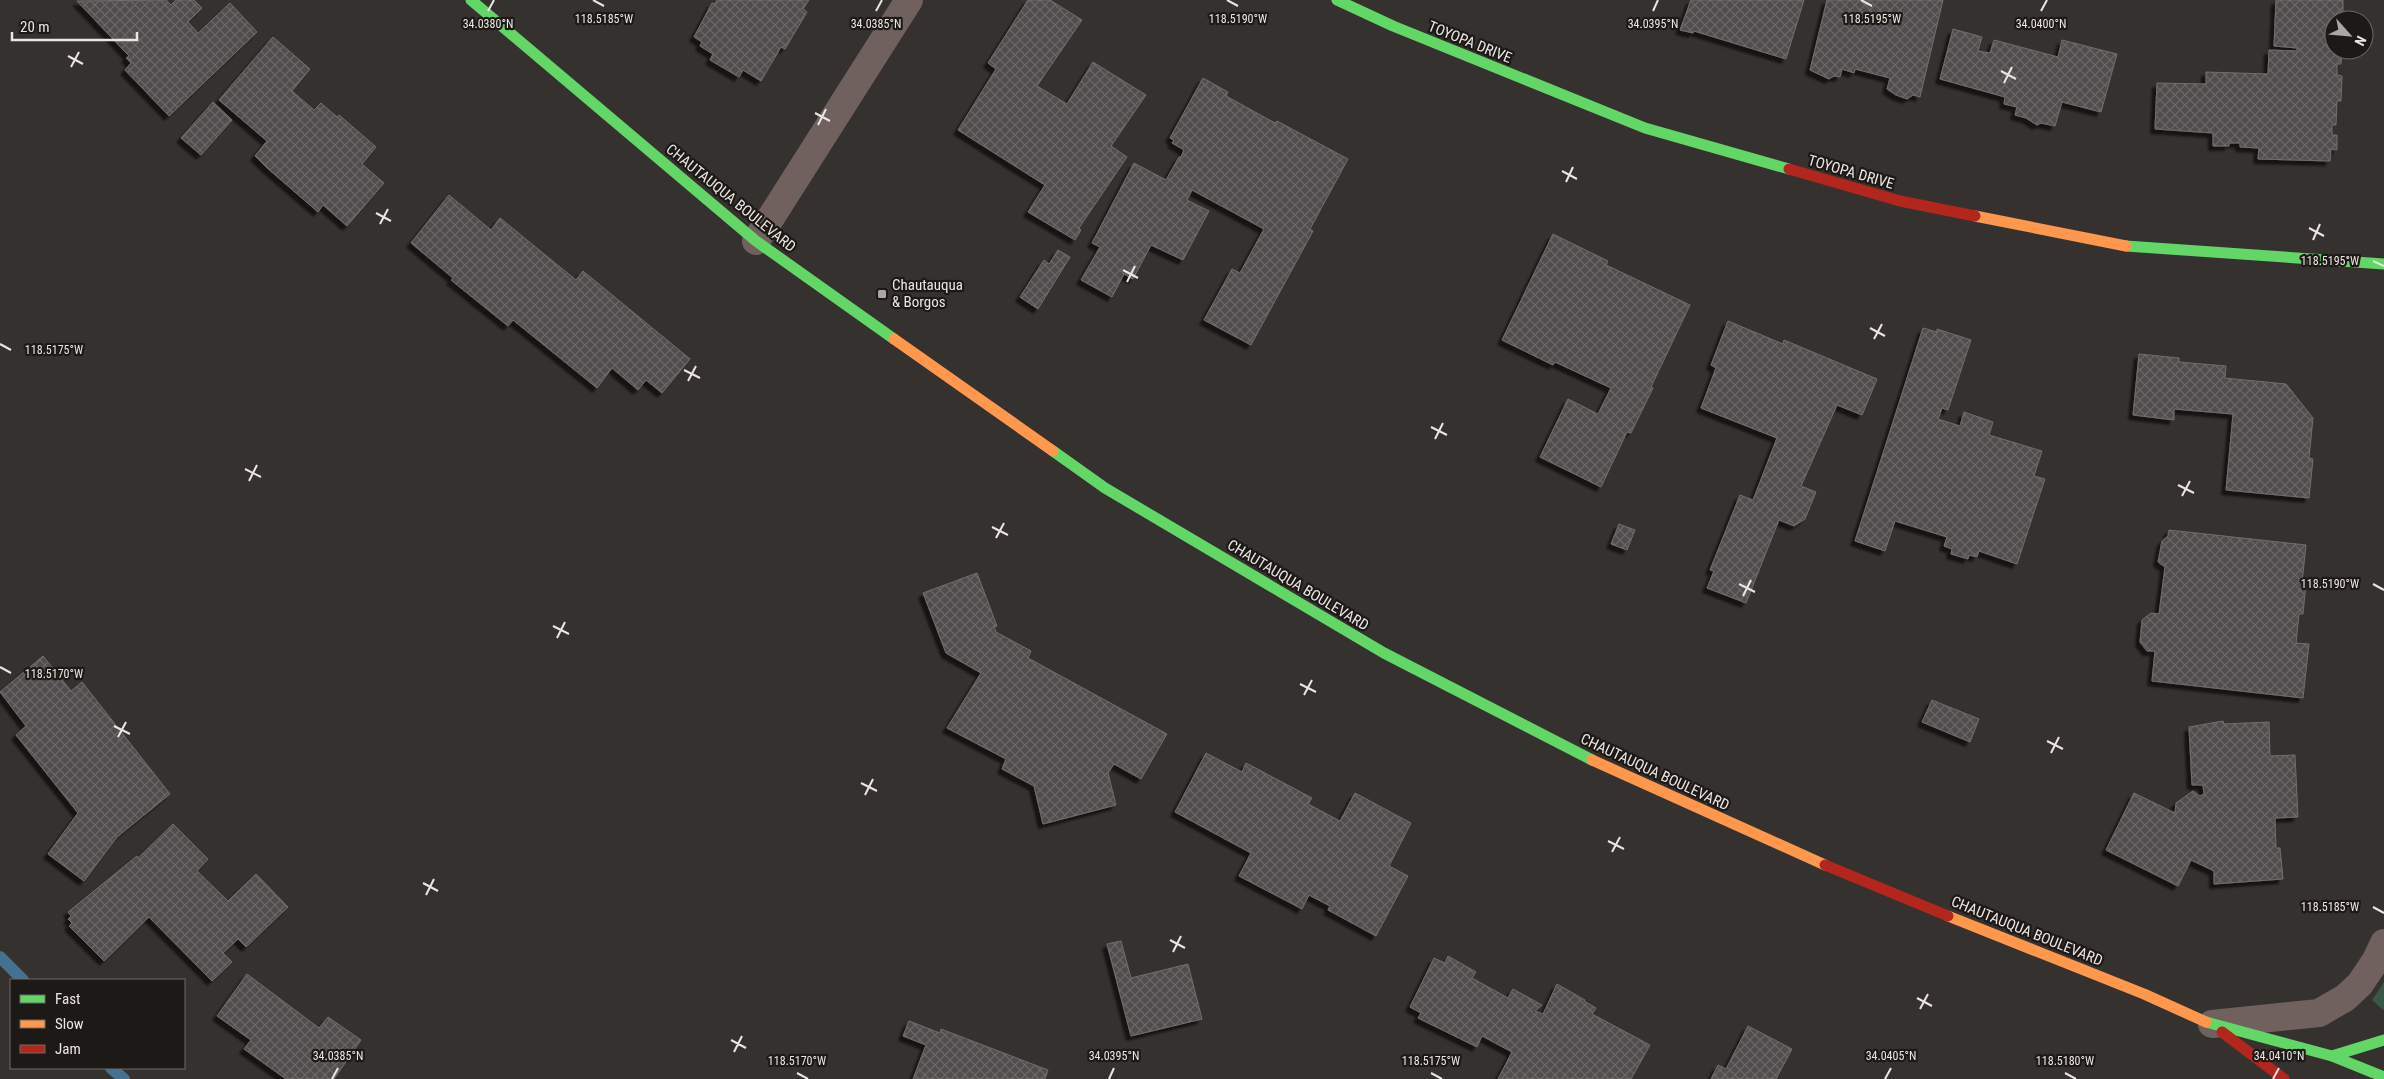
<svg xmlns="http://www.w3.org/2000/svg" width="2384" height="1079" font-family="'Roboto Condensed',sans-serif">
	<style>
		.grass { fill: #385745 }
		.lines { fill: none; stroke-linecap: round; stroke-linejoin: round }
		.stream { stroke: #44718f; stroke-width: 12 }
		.building { fill: url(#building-cross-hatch); stroke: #726e6e; filter: url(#shadow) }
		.street { stroke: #70615e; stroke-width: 28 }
		.fast { stroke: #63d668; stroke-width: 11 }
		.slow { stroke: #ff974d; stroke-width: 11 }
		.jam { stroke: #b3261e; stroke-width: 11 }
		.ticks { fill: none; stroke: #ece6e3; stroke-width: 2 }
		.poi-dot { fill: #aca7a4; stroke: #1c1916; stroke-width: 2 }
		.labels { text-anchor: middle; stroke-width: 4.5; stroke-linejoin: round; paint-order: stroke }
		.street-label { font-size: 15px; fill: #ece6e3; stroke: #1c1916 }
		.poi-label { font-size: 15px; fill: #ece6e3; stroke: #1c1916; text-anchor: start }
		.ticks-label { font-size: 12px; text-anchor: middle; fill: #ece6e3; stroke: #1c1916; stroke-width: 4.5; stroke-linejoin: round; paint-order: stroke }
	</style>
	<defs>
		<pattern id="building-cross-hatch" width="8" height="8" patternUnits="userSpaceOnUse" patternTransform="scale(1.25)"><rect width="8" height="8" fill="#504d4d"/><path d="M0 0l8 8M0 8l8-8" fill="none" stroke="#696766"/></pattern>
		<filter id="shadow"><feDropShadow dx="-4.5" dy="4.5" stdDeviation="1" flood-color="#0009"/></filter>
	</defs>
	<rect width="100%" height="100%" fill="#35312e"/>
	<polygon class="grass" points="2384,982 2384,1009 2383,1010 2372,1000"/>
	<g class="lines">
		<g class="stream">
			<polyline points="0,957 23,980"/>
			<polyline points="111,1068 124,1079"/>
		</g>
	</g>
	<g class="building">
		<polygon points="166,0 171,5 176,0 194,0 202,8 188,22 198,33 230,3 257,32 169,116 125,70 131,63 126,58 129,56 77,1"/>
		<polygon points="717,0 809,0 803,9 807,12 785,49 781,47 761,81 743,70 739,77 710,60 713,54 700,46 702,42 694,37 712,3 715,4"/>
		<polygon points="1028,0 1050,0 1082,20 1037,86 1067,104 1093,62 1146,95 1111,146 1127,157 1079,228 1081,230 1075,240 1028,212 1045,185 958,130 996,69 988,63"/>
		<polygon points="1691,0 1804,0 1786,59 1694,31 1693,33 1680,30"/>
		<polygon points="1827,0 1943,0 1920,97 1913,95 1907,99 1896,95 1887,89 1890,78 1855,69 1854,73 1842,69 1840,77 1834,76 1829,79 1810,70"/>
		<polygon points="2276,0 2343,0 2343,20 2334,20 2334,50 2342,50 2341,64 2337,64 2337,75 2342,76 2341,101 2337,101 2336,125 2332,125 2332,135 2337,135 2337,150 2331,149 2330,161 2258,159 2259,148 2240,147 2240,143 2229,143 2229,146 2213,146 2213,133 2155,129 2157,83 2206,84 2206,72 2268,74 2269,50 2297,51 2297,48 2274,46"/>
		<polygon points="1953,29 1982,37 1978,51 1990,53 1994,40 2058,57 2062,40 2117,54 2101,112 2062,102 2055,126 2041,123 2037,125 2026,118 2015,115 2017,107 2004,104 2005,97 1940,79"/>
		<polygon points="273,37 310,69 292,91 314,110 321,103 337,117 339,115 376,147 362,164 384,183 347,226 323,205 318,212 266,167 255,156 267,141 219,100"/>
		<polygon points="1203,78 1228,92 1226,96 1275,123 1277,121 1348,159 1310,229 1313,231 1251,345 1204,320 1232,269 1240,273 1264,229 1192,190 1187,200 1209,211 1183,260 1151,245 1133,279 1124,274 1112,297 1081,280 1100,247 1092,243 1134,163 1166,180 1179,157 1181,157 1184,150 1172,143 1174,140 1170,138"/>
		<polygon points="213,102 232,120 201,155 181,138"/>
		<polygon points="449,195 491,230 500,218 576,280 583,271 690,359 662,393 646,380 638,390 612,368 597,388 513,320 508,326 451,280 453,278 411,243"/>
		<polygon points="1553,234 1608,261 1606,265 1690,305 1651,387 1653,388 1631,433 1627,432 1601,487 1540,457 1568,399 1598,414 1611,388 1555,362 1553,365 1502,340"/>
		<polygon points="1058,250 1070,257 1038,309 1020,297 1044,260 1049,264"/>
		<polygon points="1728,321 1783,344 1784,340 1877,379 1862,415 1837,405 1801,486 1816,492 1805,519 1794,526 1779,520 1746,603 1707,588 1714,571 1710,570 1740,495 1753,500 1777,438 1701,408 1716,368 1711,365"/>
		<polygon points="1923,328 1937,332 1937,329 1971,340 1948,410 1942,408 1938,419 1960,426 1964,412 1993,422 1989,435 2042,451 2034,476 2045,479 2017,564 1979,551 1977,557 1969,555 1968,559 1951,554 1952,549 1944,546 1947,537 1895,521 1885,551 1855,541"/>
		<polygon points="2139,354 2179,358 2179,362 2226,366 2225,378 2286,384 2313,418 2309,458 2313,459 2309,498 2226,490 2233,414 2174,409 2174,420 2133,415"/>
		<polygon points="1619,524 1635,530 1627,550 1611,544"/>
		<polygon points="2169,530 2306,545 2302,583 2306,583 2303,614 2299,614 2296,643 2309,644 2303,698 2152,681 2155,651 2147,651 2140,642 2142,620 2151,613 2159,614 2165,567 2158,562 2162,541 2168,536"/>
		<polygon points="977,573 997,626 994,627 996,632 1031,651 1028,658 1167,734 1141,779 1114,764 1108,773 1116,805 1043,824 1034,786 1002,769 1006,759 947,728 981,673 946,653 923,593"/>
		<polygon points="43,656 71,691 82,682 170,794 117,837 84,881 48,854 78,813 16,735 26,726 0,692"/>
		<polygon points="1932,700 1979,719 1970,742 1922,722"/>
		<polygon points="2223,721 2224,724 2269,722 2270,756 2295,755 2298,817 2275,818 2276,848 2280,848 2283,879 2214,884 2214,871 2191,860 2178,886 2106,850 2134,793 2175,813 2176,803 2193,791 2200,796 2204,794 2203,785 2192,785 2189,727"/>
		<polygon points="1206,753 1242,772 1246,763 1312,798 1308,804 1340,821 1355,793 1411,823 1389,866 1408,876 1376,936 1328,910 1330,906 1309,895 1302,909 1239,876 1251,853 1175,812"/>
		<polygon points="173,824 208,859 197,871 228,901 256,874 288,907 246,947 238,939 223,953 232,962 212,981 149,917 104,961 69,926 72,923 68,919 71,916 68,912 137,856 138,858"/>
		<polygon points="1121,941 1131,978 1188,964 1202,1019 1131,1036 1107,944"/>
		<polygon points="1448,956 1476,972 1472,978 1508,998 1513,989 1542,1005 1535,1011 1543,1014 1557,984 1585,1000 1584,1001 1596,1008 1592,1014 1650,1045 1631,1079 1498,1079 1512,1052 1482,1036 1477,1047 1418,1018 1421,1013 1410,1007 1434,958 1445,963"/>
		<polygon points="247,974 319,1028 328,1017 361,1040 334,1079 286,1079 244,1049 251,1040 217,1016"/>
		<polygon points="909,1021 940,1033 941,1029 1048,1070 1045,1079 913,1079 926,1045 903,1036"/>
		<polygon points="1748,1026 1792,1049 1776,1079 1711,1079 1718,1065 1726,1069"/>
	</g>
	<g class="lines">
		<g class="street">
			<polyline points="756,241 909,0"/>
			<polyline points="2212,1024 2319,1013 2345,998 2360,984 2376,960 2384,943"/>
		</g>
		<g class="fast">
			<polyline points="471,0 756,241 894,339"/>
			<polyline points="1337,0 1393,26 1645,128 1789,169"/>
			<polyline points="2126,246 2384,264"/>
			<polyline points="1053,451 1105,488 1384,653 1592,760"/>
			<polyline points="2206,1022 2332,1056 2384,1077"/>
			<polyline points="2332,1056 2384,1040"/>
		</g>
		<g class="slow">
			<polyline points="1975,216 2126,246"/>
			<polyline points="894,339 1053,451"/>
			<polyline points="1592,760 1825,865"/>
			<polyline points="1948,916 2144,994 2206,1022"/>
		</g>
		<g class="jam">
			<polyline points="1789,169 1900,201 1975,216"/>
			<polyline points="1825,865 1948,916"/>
			<polyline points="2222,1032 2284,1079"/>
		</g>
	</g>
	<path class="ticks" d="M593 0 604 6M1227 0 1238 6M1861 0 1872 6M488 11 494 0M876 11 882 0M1653 11 1658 0M2041 11 2047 0M68 56 83 64M71 67 79 52M2001 71 2016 79M2004 83 2012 67M815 113 830 121M818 125 826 109M1562 171 1577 179M1566 182 1573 167M376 213 391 221M380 224 388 209M2309 228 2324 236M2313 240 2320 224M2373 261 2384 266M1123 270 1138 278M1127 282 1135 266M1870 328 1885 336M1874 339 1882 324M0 344 11 350M684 370 700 378M688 381 696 366M1431 427 1447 435M1435 439 1443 423M245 469 261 477M249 481 257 465M2178 485 2194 493M2182 496 2190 481M992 527 1008 535M996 538 1004 523M1739 584 1755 592M2373 584 2384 590M1743 596 1751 580M553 626 569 634M557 638 565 622M0 667 11 673M1300 684 1316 692M1304 695 1312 680M114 726 130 734M118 737 126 722M2047 741 2063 749M2051 753 2059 737M861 783 877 791M865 795 873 779M1608 841 1624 849M1612 852 1620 837M423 883 438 891M426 895 434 879M2373 907 2384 913M1170 940 1185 948M1173 952 1181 936M1917 998 1932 1006M1920 1009 1928 994M731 1040 746 1048M734 1052 742 1036M797 1073 808 1079M1431 1073 1442 1079M2065 1073 2076 1079M332 1079 338 1068M1109 1079 1114 1068M1885 1079 1891 1068M2273 1079 2279 1068"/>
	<rect class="poi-dot" x="877" y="289" width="10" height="10" rx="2.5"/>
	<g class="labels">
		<g class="street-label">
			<text transform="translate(1470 42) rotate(22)" y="5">TOYOPA DRIVE</text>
			<text transform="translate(1851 172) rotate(16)" y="5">TOYOPA DRIVE</text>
			<text transform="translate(731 198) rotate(39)" y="5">CHAUTAUQUA BOULEVARD</text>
			<text transform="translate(1298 585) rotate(31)" y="5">CHAUTAUQUA BOULEVARD</text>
			<text transform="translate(1655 772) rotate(25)" y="5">CHAUTAUQUA BOULEVARD</text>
			<text transform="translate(2027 931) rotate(22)" y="5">CHAUTAUQUA BOULEVARD</text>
		</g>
		<g class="poi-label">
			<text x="892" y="290">Chautauqua<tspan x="892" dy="17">&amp; Borgos</tspan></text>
		</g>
	</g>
	<g class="ticks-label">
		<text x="604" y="23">118.5185°W</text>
		<text x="1238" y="23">118.5190°W</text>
		<text x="1872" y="23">118.5195°W</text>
		<text x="488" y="28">34.0380°N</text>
		<text x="876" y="28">34.0385°N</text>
		<text x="1653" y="28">34.0395°N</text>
		<text x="2041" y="28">34.0400°N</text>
		<text x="2330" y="265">118.5195°W</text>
		<text x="54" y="354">118.5175°W</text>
		<text x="2330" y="588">118.5190°W</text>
		<text x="54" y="678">118.5170°W</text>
		<text x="2330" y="911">118.5185°W</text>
		<text x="338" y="1060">34.0385°N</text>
		<text x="1114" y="1060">34.0395°N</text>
		<text x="1891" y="1060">34.0405°N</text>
		<text x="2279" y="1060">34.0410°N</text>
		<text x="797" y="1065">118.5170°W</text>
		<text x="1431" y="1065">118.5175°W</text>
		<text x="2065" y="1065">118.5180°W</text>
	</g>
	<rect x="10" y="979" width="175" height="90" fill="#1c1916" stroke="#6f6b68"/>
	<rect x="20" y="995" width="25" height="8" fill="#63d668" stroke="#6f6b68"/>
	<text x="55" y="1004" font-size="15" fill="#ece6e3">Fast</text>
	<rect x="20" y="1020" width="25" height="8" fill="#ff974d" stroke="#6f6b68"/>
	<text x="55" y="1029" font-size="15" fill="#ece6e3">Slow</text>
	<rect x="20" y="1045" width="25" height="8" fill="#b3261e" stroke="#6f6b68"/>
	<text x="55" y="1054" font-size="15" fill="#ece6e3">Jam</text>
	<g transform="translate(2349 35) rotate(117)"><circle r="24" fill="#1c1916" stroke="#6f6b68"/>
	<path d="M0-4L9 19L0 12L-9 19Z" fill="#aca7a4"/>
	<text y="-8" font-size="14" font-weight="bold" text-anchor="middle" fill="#ece6e3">N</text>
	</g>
	<path d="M12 32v8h125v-8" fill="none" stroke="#ece6e3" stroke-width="2.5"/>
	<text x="20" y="32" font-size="15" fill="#ece6e3" stroke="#1c1916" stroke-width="4" paint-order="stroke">20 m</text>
</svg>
